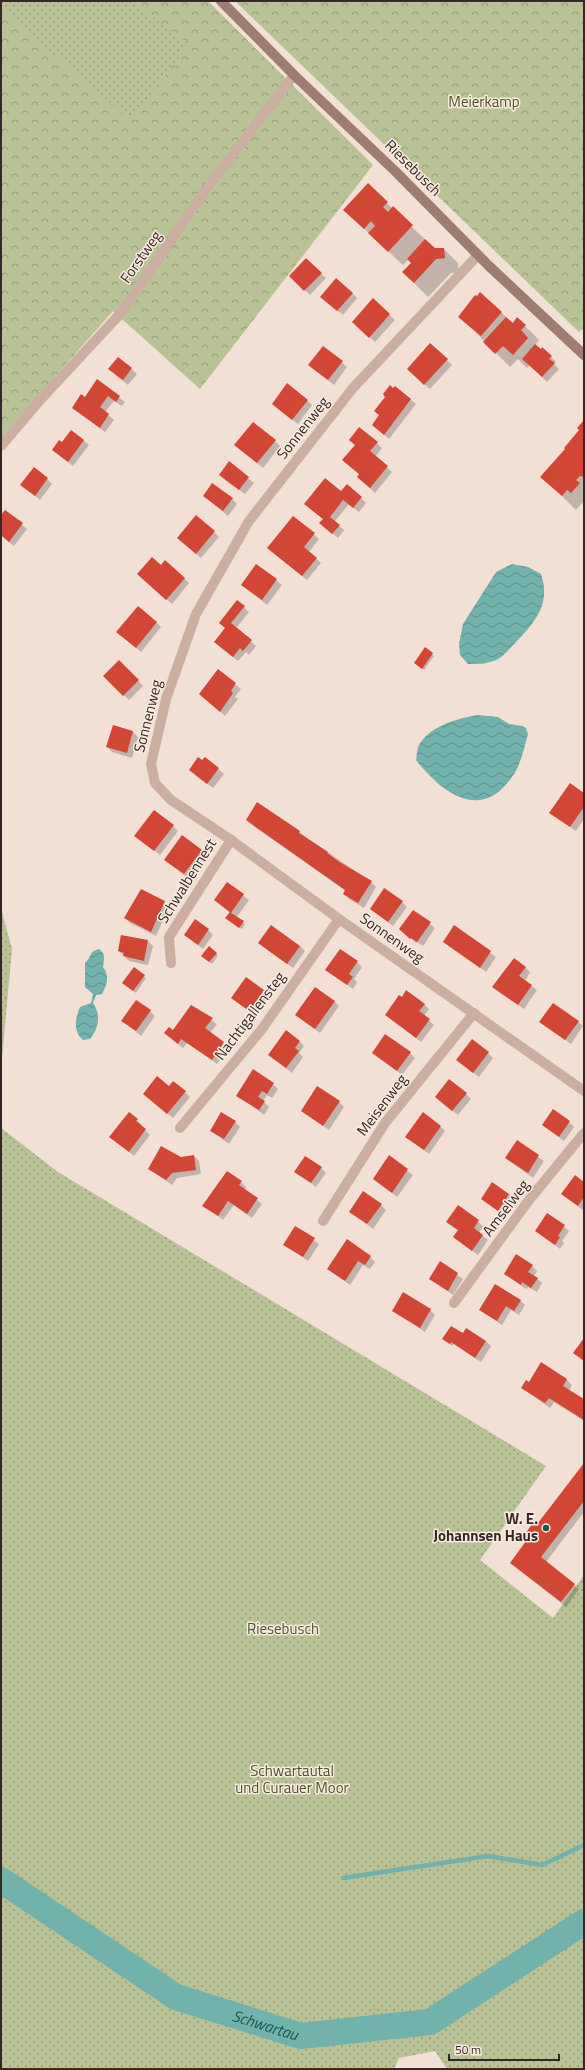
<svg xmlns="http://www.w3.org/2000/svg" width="585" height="2070" font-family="'Titillium Web',sans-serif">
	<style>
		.forest { fill: url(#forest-crowns) }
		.park { fill: url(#park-dots) }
		.water { fill: url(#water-waves) }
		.shadow { fill: #0003 }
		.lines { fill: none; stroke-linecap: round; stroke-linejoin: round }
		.stream { stroke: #71b2ac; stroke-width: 4.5 }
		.river { stroke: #71b2ac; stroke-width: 26 }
		.building { fill: #d14634 }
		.minor { stroke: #cbaea0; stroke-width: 10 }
		.secondary { stroke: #9e7c71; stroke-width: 10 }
		.poi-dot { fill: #165854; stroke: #faebe0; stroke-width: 1.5 }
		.labels { text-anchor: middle; stroke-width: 3; stroke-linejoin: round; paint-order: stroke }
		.park-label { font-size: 15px; fill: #495426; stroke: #faebe0 }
		.street-label { font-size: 15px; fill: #342724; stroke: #faebe0 }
		.poi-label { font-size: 15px; font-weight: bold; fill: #342724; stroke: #faebe0; text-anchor: end }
		.water-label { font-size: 16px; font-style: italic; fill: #165854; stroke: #faebe0 }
	</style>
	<defs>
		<pattern id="forest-crowns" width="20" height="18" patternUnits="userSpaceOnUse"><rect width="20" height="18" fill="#b9c294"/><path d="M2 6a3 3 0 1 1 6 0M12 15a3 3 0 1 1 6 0" fill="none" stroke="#979e79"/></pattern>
		<pattern id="park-dots" width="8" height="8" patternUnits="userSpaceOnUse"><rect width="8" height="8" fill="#b9c294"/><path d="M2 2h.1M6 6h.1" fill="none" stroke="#979e79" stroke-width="1.8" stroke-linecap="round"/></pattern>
		<pattern id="water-waves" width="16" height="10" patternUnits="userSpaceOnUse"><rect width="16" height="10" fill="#71b2ac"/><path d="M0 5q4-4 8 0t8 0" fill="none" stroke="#5e918c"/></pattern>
	</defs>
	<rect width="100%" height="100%" fill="#f2e0d4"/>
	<g class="forest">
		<polygon points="1,1 208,1 373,165 200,389 113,311 1,438"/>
		<polygon points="235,1 584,1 584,328 579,332"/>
	</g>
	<g class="park">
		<polygon points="1,1 130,1 189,44 131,120 1,9"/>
		<polygon points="1,908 12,949 1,1070"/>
		<polygon points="1,1128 58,1172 546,1466 480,1560 553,1618 584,1575 584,2069 447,2069 435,2051 399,2058 394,2069 1,2069"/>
	</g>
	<g class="water">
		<path d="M512 564 528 567 541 574C551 603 536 621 516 642 511 647 505 655 498 659 488 664 478 664 468 664L460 655 459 644 463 624 496 572Z"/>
		<path d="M478 715 498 717 509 724 522 726 526 728 528 734C524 748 521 765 512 777 481 823 441 792 416 760 417 755 417 746 421 742 433 725 459 718 478 715Z"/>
		<path d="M99 949C106 954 104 959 103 967 110 977 107 984 102 994L96 995 93 1003C101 1014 99 1029 90 1039L83 1040C73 1032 75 1018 80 1007L91 1003 93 994 85 987V963C92 957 89 951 99 949Z"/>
	</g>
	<g class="shadow">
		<polygon points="368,185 435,249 444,249 458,263 459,272 451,273 428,297 403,272 412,263 409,259 403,265 359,224"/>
		<polygon points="306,260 326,278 310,295 290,276"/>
		<polygon points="352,293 357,298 343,315 327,302"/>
		<polygon points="373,300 395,320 375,342 358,326"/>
		<polygon points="501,312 513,324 525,326 539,340 535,345 541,350 542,348 556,362 554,364 559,369 547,382 530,365 527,368 518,359 510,367 460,317"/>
		<polygon points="323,347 347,367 334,385 314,370"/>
		<polygon points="118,358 137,374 128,385 114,374"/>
		<polygon points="447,360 452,365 430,389 413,374"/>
		<polygon points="97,381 125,402 122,406 114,401 105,412 114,420 105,432 73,408 85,398"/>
		<polygon points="395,387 416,404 389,439 373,425 380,416"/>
		<polygon points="307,401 312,405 298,424 278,409"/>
		<polygon points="584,422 584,505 582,503 576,510 542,476 567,449 581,431"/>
		<polygon points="72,431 89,445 73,466 53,450 62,444"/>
		<polygon points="275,441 280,446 263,468 241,450"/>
		<polygon points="377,443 382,448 375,457 392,472 375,493 358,477 360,475 348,465"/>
		<polygon points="229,463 254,483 245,494 225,480"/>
		<polygon points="47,479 52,484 40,500 22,485"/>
		<polygon points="341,492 361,498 366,503 359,512 349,504 334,522 344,530 338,538 326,528 323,519 311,509"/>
		<polygon points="204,496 232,499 237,504 228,516"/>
		<polygon points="5,511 27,529 14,546 1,536 1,516"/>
		<polygon points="293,517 319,539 309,552 321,563 307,580 273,553"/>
		<polygon points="214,532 219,537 201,558 184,543"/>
		<polygon points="257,565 282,585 267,605 242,585"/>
		<polygon points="161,566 184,578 189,583 172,604 143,579"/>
		<polygon points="244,607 249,612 236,628 256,646 249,655 246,652 238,661 220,647 226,629"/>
		<polygon points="156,622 161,627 141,652 123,637"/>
		<polygon points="432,654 434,656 424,670 417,665"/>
		<polygon points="119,661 143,686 129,700 104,676"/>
		<polygon points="218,671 241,689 235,697 238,699 225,716 206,699"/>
		<polygon points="114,726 133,732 138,737 132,758 112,752 107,747"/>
		<polygon points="205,758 224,774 213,788 195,775"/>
		<polygon points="584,795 584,819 576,831 550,812"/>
		<polygon points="257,803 371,882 376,887 364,908 349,899 344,894 346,891 252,825 247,820"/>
		<polygon points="173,826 178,831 160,855 136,836"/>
		<polygon points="201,851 206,856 189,879 165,860"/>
		<polygon points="227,883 249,900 236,918 245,924 242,929 229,920 230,913 215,900"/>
		<polygon points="164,902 169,907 156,936 130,923 125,918"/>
		<polygon points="402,902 407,907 393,926 371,909"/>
		<polygon points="413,911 435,928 423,946 417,942 416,943 400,929"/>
		<polygon points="454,927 496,957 486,972 444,941"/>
		<polygon points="208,930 213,935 203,949 185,935"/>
		<polygon points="148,941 153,946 148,965 129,961 119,951"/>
		<polygon points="300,946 305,951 293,968 265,948"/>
		<polygon points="216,953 218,956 212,964 205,958"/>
		<polygon points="357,962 362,967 354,979 357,982 353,989 326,970"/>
		<polygon points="525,967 530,972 525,981 537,990 524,1009 499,992"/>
		<polygon points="144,976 146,978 136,993 125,985"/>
		<polygon points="263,991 268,996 255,1015 232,998"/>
		<polygon points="334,1001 339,1006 320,1033 296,1015"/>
		<polygon points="424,1004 429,1009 424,1016 434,1025 421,1042 391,1019"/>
		<polygon points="191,1007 217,1024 210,1033 229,1048 217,1064 187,1043 183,1048 165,1033 173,1031"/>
		<polygon points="150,1011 155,1016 141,1036 123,1021"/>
		<polygon points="541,1022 578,1022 583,1026 571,1044"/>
		<polygon points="299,1041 304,1046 299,1053 303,1057 292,1073 269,1055"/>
		<polygon points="373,1053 410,1053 415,1058 402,1075"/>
		<polygon points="488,1053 493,1058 479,1077 463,1065"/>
		<polygon points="273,1084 278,1089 272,1098 267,1095 263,1101 269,1107 264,1115 237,1095"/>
		<polygon points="169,1087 185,1092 190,1097 173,1118 144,1094"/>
		<polygon points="466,1094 471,1099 458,1115 441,1102"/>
		<polygon points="339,1102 344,1107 329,1130 302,1110"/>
		<polygon points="137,1120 142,1125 141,1126 150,1135 134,1156 111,1137"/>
		<polygon points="235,1122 240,1127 229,1144 211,1131"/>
		<polygon points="569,1122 574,1127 564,1141 543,1125"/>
		<polygon points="440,1126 445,1131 429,1154 406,1137"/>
		<polygon points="517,1142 544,1161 533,1178 506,1158"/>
		<polygon points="194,1156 199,1161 201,1174 177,1178 172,1185 149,1169"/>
		<polygon points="389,1157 413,1175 397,1197 374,1179"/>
		<polygon points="321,1168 326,1173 316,1187 296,1172"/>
		<polygon points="227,1172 241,1182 246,1187 245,1190 262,1204 252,1218 234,1205 223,1220 204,1205"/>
		<polygon points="584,1183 584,1209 583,1210 568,1199"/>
		<polygon points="509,1194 514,1199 504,1215 482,1199"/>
		<polygon points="381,1205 386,1210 373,1229 350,1211"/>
		<polygon points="458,1207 483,1226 479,1233 488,1240 478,1255 454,1237 458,1231 448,1222"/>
		<polygon points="548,1214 569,1231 562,1241 564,1243 560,1249 536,1231"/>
		<polygon points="295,1227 319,1244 308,1261 284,1244"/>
		<polygon points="370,1257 375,1262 370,1269 363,1265 350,1285 328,1269"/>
		<polygon points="440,1263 463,1279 453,1295 430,1279"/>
		<polygon points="532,1266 537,1271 534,1276 542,1283 537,1292 528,1287 526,1289 505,1274"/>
		<polygon points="520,1300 525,1305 519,1315 511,1310 502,1325 480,1310"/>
		<polygon points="430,1310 435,1315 425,1332 393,1311"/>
		<polygon points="463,1335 486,1341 491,1346 481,1362 454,1344 452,1346 443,1339"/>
		<polygon points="541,1364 567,1380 572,1385 569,1391 584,1400 584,1421 554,1402 550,1408 522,1388 529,1383"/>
		<polygon points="584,1464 584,1512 546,1562 579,1589 566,1607 511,1563"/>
	</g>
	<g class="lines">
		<polyline class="stream" points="343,1878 488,1856 542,1865 584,1845"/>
		<path class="river" id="s1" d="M1 1880 176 1997 301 2036 430 2022 584 1922"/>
	</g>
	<g class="building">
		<polygon points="368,183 388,202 383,207 388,212 393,206 413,225 388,252 368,233 375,226 371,221 364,229 343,210"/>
		<polygon points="425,239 435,248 444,248 445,258 436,259 414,283 402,272 411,263 407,259"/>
		<polygon points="306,258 322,273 304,291 289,276"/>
		<polygon points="336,278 353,293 337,311 320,297"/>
		<polygon points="480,292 502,312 481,336 458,317 475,295 477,296"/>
		<polygon points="373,298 390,314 369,338 352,322"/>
		<polygon points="506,317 513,323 517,317 526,325 521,330 528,338 513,355 503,346 495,354 483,342"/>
		<polygon points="430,343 448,359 424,385 407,369"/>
		<polygon points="535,344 541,349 542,347 552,356 549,359 555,363 542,377 522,359"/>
		<polygon points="323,346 343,361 328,380 308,365"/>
		<polygon points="118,357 132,368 123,380 108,369"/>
		<polygon points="97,379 120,396 116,402 108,396 100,407 109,414 100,428 72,408 81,394 85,397"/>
		<polygon points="287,383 308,400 292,420 272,404"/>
		<polygon points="390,385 393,388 395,386 411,399 384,435 372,425 379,415 374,411 385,397 383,394"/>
		<polygon points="584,420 584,477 580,476 576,480 580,483 571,493 567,490 562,496 540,477 565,449 564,448 579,430 577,428"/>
		<polygon points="253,422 276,440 257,463 234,445"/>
		<polygon points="359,427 378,442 370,451 388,466 370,488 357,477 359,474 342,460 355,445 349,440"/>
		<polygon points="71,430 84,440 68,462 52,450 59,440 62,442"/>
		<polygon points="229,461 249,477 239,490 219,475"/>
		<polygon points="34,467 48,478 35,496 20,485"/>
		<polygon points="325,478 341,491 347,484 362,497 353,508 343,500 330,517 340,525 332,534 319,523 323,519 304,504"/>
		<polygon points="212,483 233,498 223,511 203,496"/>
		<polygon points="5,510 23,523 9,542 1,535 1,515"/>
		<polygon points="196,515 215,531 196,554 177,538"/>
		<polygon points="293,516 315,533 304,547 317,558 302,576 267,548"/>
		<polygon points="152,557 161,565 165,560 185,578 166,600 137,574"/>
		<polygon points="256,564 277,579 262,600 241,585"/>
		<polygon points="237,600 245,606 231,623 252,640 243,651 240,648 233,657 214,642 225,628 219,623"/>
		<polygon points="138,606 157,622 136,648 116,632"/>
		<polygon points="425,647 433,653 422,669 414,663"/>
		<polygon points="119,660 139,680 123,696 103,676"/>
		<polygon points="218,669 236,683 231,691 233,693 220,712 199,694"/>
		<polygon points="113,725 133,731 127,753 106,747"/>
		<polygon points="198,757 202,760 205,757 219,768 207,784 189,770"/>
		<polygon points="570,783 584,793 584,807 570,827 549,813"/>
		<polygon points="257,802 300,831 299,833 328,852 327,853 341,863 372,881 358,903 343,894 345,890 246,820"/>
		<polygon points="154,810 174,825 154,851 134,836"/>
		<polygon points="182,835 202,850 184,874 164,860"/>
		<polygon points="227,882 244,894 231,913 244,921 239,928 225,918 230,912 214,900"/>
		<polygon points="384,888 403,901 388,922 370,909"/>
		<polygon points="141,889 165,901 151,932 124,918"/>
		<polygon points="413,910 431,922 417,942 411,938 410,939 399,929"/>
		<polygon points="195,919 209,929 198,945 184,935"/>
		<polygon points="271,925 300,946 287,964 258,943"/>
		<polygon points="454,925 491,951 480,968 443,942"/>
		<polygon points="121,935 148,940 144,961 123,956 124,953 118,951"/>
		<polygon points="209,946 217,953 209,962 201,956"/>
		<polygon points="340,949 358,961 349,974 353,977 347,985 325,970"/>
		<polygon points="514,958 526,967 519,976 532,985 518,1005 492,987"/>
		<polygon points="134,967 145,975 133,991 122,983"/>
		<polygon points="246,977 264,990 249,1011 231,998"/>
		<polygon points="315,987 335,1001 315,1029 295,1015"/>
		<polygon points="406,990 425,1004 419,1011 430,1019 416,1038 385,1015 399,995 402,997"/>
		<polygon points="136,1000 151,1010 136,1031 121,1021"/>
		<polygon points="553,1003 579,1021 565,1040 539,1022"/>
		<polygon points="191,1005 213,1018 205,1028 224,1042 212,1060 181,1039 178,1044 164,1033 169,1027 173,1030"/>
		<polygon points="286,1030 300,1041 295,1048 299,1051 286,1068 268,1055"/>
		<polygon points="385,1034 411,1052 397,1071 372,1053"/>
		<polygon points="472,1039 489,1052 473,1073 456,1060"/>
		<polygon points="253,1069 274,1083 267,1094 262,1091 258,1097 265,1101 259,1110 236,1096"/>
		<polygon points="157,1076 169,1086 173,1081 186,1091 167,1114 143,1094"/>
		<polygon points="449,1079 467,1093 452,1111 435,1097"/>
		<polygon points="317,1086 340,1101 323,1126 301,1111"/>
		<polygon points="553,1109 570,1121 559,1137 542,1125"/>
		<polygon points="129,1112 138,1119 136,1121 146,1129 129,1152 109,1137"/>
		<polygon points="221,1112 236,1121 224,1139 210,1131"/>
		<polygon points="423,1112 441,1126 424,1150 405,1137"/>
		<polygon points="517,1140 539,1155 528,1173 505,1158"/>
		<polygon points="161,1146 181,1157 194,1155 196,1170 172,1173 166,1180 148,1169"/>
		<polygon points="389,1155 408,1169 392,1193 373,1179"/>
		<polygon points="305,1156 322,1167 311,1183 294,1172"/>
		<polygon points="227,1171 242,1181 239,1185 258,1198 247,1214 228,1201 218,1216 202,1206"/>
		<polygon points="575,1175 584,1182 584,1197 578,1206 561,1194"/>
		<polygon points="492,1182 509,1194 498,1211 481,1199"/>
		<polygon points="363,1191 382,1204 367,1224 349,1212"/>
		<polygon points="458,1205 479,1220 474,1228 483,1235 472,1251 453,1237 458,1230 446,1222"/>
		<polygon points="547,1213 565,1225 558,1236 560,1237 555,1245 535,1231"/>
		<polygon points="295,1226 315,1238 303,1257 283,1245"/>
		<polygon points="347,1239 371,1256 365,1265 358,1261 345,1281 327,1269"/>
		<polygon points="516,1254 533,1265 528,1272 538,1278 531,1288 522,1282 521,1285 504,1274"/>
		<polygon points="440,1261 458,1273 448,1291 429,1279"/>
		<polygon points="495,1284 521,1300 514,1311 506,1306 497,1321 479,1310"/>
		<polygon points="403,1292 431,1309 420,1328 392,1311"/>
		<polygon points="451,1326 463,1333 466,1328 486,1341 475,1358 451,1342 450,1344 442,1339"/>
		<polygon points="584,1338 584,1361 573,1353"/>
		<polygon points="541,1362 567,1379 563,1386 584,1399 584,1420 549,1398 545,1403 521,1388 526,1380 529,1382"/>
		<polygon points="584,1463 584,1501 541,1557 575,1584 561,1602 510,1563 529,1537 525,1534 535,1520 538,1523"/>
	</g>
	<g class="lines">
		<g class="minor">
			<polyline points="478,255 353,388 249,521 196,614 166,699 151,764 155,783 171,800 231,840 339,919 584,1091"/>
			<polyline points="1,446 41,399 121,313 204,192 294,75"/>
			<polyline points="171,963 169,937 231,840"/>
			<polyline points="180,1128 262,1029 339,919"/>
			<polyline points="323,1221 385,1123 474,1013"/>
			<polyline points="454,1303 529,1200 584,1133"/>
		</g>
		<polyline class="secondary" points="221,1 294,75 395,171 489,266 584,355"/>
	</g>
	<circle class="poi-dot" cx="546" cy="1528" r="4"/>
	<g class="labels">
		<g class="park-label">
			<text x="484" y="107">Meierkamp</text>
			<text x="283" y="1634">Riesebusch</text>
			<text x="292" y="1776">Schwartautal<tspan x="292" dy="17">und Curauer Moor</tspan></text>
		</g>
		<g class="street-label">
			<text transform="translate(413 168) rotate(45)" y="5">Riesebusch</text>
			<text transform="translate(141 257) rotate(-55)" y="5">Forstweg</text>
			<text transform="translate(303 428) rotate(-52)" y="5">Sonnenweg</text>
			<text transform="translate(148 716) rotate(-76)" y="5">Sonnenweg</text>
			<text transform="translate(187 881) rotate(-58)" y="5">Schwalbennest</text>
			<text transform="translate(392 938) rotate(35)" y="5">Sonnenweg</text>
			<text transform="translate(250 1016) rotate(-53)" y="5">Nachtigallensteg</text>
			<text transform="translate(382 1105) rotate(-53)" y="5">Meisenweg</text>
			<text transform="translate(506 1208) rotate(-53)" y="5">Amselweg</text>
		</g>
		<g class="poi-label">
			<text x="538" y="1524">W. E.<tspan x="538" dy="17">Johannsen Haus</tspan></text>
		</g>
		<g class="water-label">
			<text dy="6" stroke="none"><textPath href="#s1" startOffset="304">Schwartau</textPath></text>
		</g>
	</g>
	<rect width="585" height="2070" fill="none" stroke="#342724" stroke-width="4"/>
	<path d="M449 2054v6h110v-6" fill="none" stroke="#342724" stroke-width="2"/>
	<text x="455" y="2054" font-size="12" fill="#342724" stroke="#faebe0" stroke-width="3" paint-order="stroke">50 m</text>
</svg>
